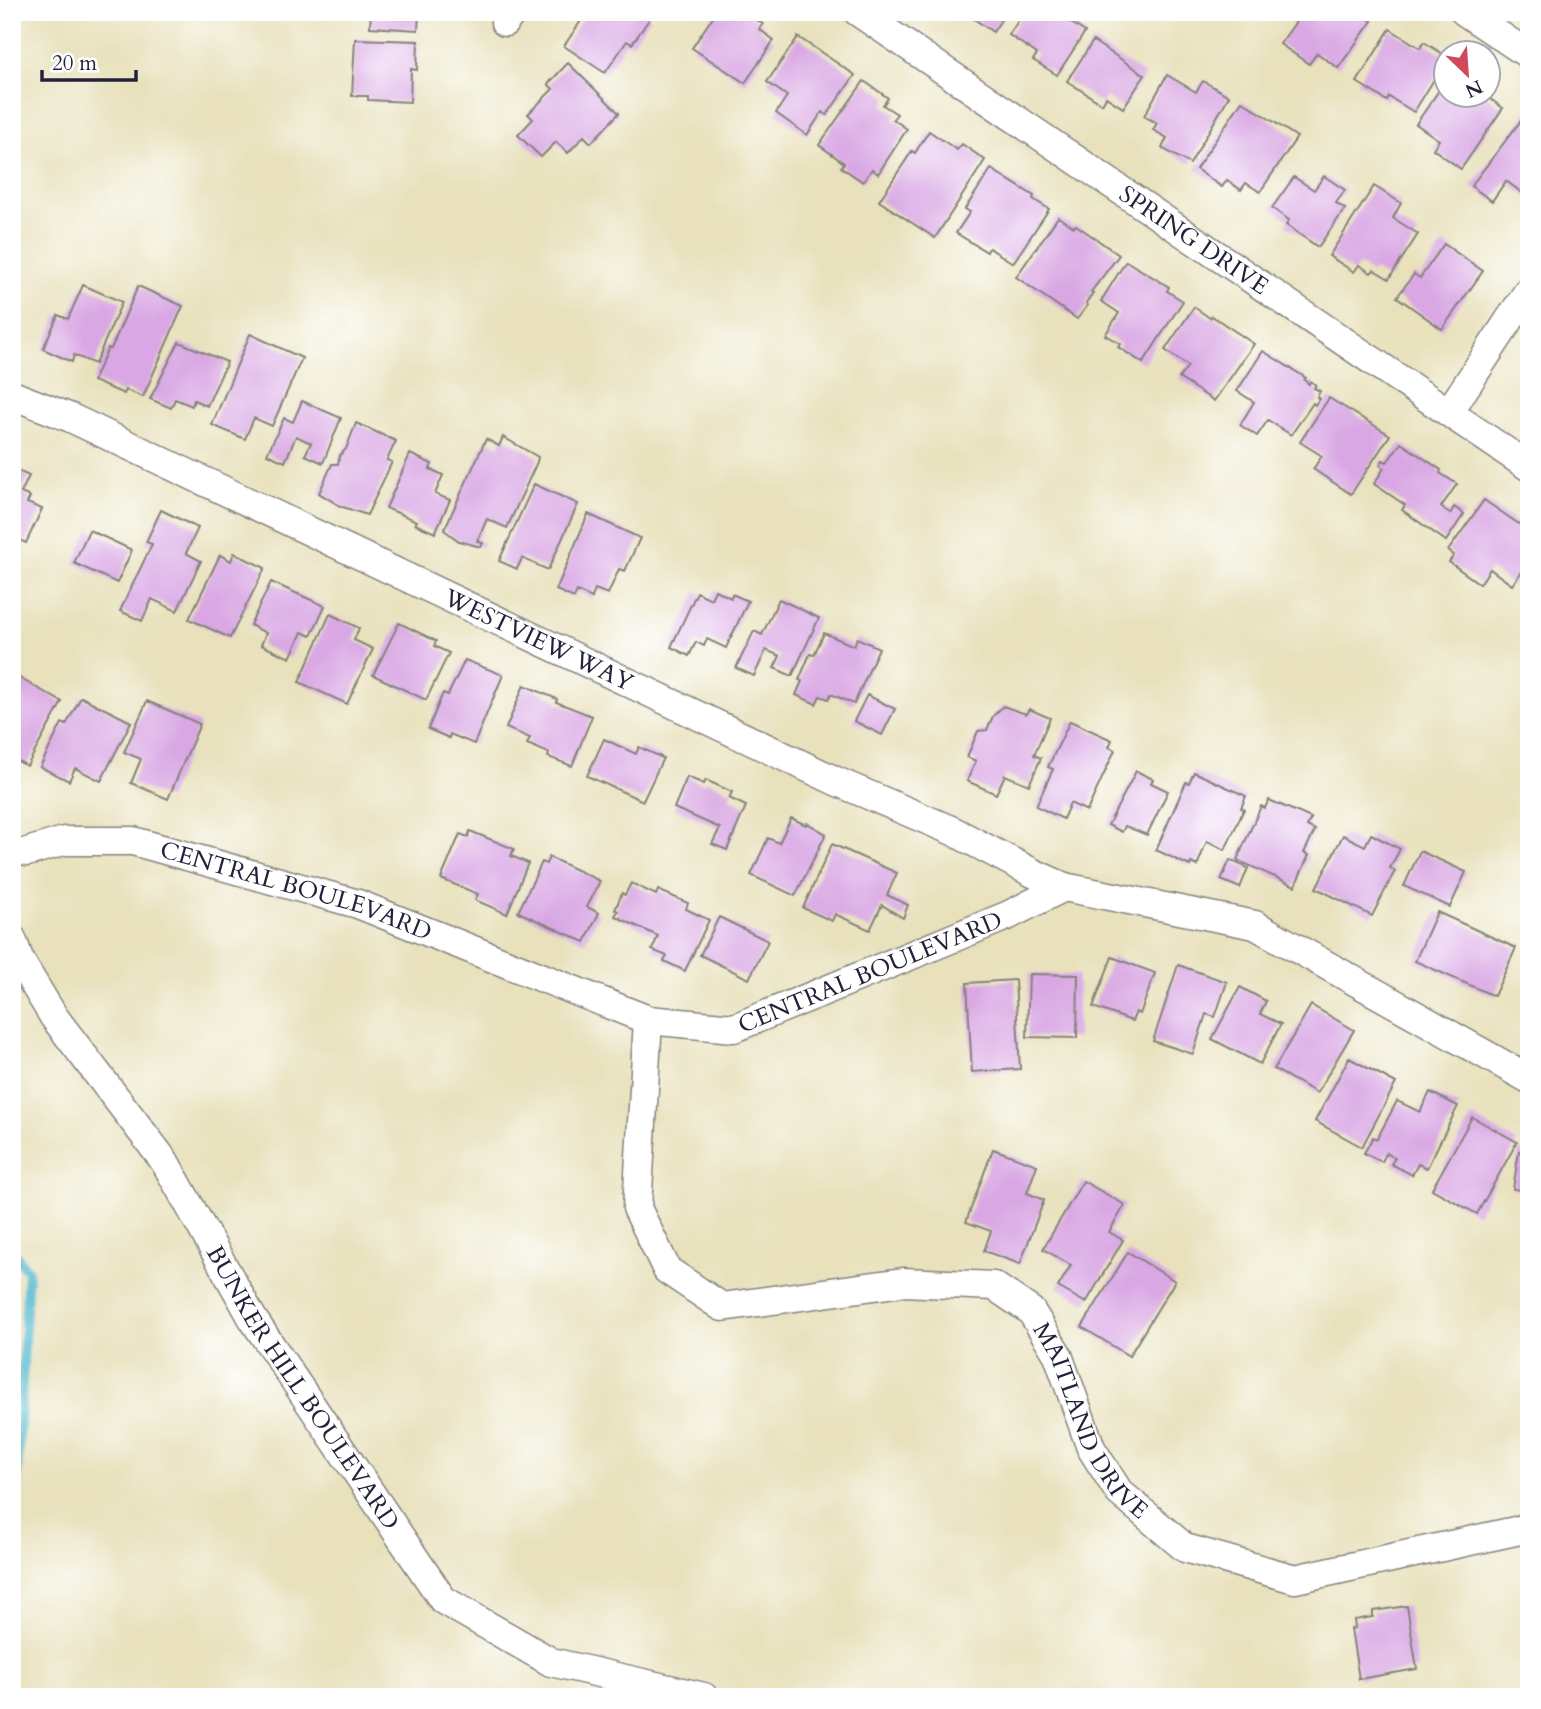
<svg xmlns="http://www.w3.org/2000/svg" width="1541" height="1709" font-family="Cardo,serif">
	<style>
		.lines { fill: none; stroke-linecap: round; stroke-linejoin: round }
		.stream { stroke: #51b9ce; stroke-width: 10 }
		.building { fill: #d9a7e4 }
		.street-casing { stroke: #85827c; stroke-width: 31 }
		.street { stroke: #fff; stroke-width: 28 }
		.labels { text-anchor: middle; stroke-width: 7; stroke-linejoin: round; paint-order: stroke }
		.street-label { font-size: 24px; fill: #22223b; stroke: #fff }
	</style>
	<rect width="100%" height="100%" fill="#fff"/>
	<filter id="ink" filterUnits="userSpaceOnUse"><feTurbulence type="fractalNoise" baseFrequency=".0143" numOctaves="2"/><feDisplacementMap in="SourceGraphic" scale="14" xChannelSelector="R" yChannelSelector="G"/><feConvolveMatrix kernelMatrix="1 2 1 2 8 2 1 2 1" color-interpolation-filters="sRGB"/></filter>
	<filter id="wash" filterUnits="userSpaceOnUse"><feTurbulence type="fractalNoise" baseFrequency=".00686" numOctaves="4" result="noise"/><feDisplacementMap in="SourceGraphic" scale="28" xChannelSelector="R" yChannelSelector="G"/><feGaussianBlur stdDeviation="1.57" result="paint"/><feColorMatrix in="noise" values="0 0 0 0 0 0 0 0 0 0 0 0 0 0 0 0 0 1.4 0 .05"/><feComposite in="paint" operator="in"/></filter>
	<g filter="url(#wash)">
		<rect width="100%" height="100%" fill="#e8e1bc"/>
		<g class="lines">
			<polyline class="stream" points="12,1251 28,1271 12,1563"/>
		</g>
		<g id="blocks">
			<g class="building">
				<polygon points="371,12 419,12 418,30 370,27"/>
				<polygon points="587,12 641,12 650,18 632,44 627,41 605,73 564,46"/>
				<polygon points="716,12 751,12 749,15 763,24 759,29 774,40 745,83 692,48"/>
				<polygon points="964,12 1006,12 993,32"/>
				<polygon points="1024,12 1068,12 1064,18 1085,32 1057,75 1033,60 1037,54 1009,35"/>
				<polygon points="1303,12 1359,12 1372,21 1338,68 1317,53 1309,64 1280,44"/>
				<polygon points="1390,29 1420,48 1424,42 1446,56 1446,60 1414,112 1389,97 1387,101 1357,82"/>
				<polygon points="798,37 855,75 827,115 822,112 807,135 776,113 787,96 767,82"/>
				<polygon points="355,39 418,41 417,70 411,69 410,102 368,100 368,96 352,96"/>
				<polygon points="1093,41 1145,75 1123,108 1106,97 1102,104 1067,81"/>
				<polygon points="568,63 619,113 591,143 584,136 568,153 556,142 541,157 518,135 533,119 528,114 553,89 548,84"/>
				<polygon points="1167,75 1196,92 1203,81 1229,96 1190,164 1162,148 1167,138 1153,130 1157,123 1144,116"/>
				<polygon points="1446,80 1446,94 1483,94 1503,108 1461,169 1433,149 1439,140 1416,124"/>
				<polygon points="864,81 888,98 883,105 897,114 893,119 907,129 878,174 872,169 863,182 841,167 844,163 819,145"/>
				<polygon points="1242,101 1297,137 1260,192 1246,183 1241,190 1227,180 1222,187 1196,169"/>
				<polygon points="1529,110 1529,198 1506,181 1492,201 1471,186"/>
				<polygon points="929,131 957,150 962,144 985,160 935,238 879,201 912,151 915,153"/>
				<polygon points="991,169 1034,196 1033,199 1049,209 1013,263 989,248 987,252 956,233 970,212 965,209"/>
				<polygon points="1324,176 1345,190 1336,203 1345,209 1318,247 1286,225 1289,220 1272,208 1294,177 1314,190"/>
				<polygon points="1374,186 1401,203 1393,218 1418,234 1389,279 1374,270 1371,273 1359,265 1354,272 1329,256"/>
				<polygon points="1058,217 1074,227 1076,225 1119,255 1091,292 1093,293 1086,303 1088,305 1077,319 1016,277"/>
				<polygon points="1444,244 1483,271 1442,329 1397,297 1414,274 1420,278"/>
				<polygon points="1126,261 1169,287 1167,291 1183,301 1143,363 1118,347 1121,344 1105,335 1119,313 1101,301"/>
				<polygon points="83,285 122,302 95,364 74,355 72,362 43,349 58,315 68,319"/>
				<polygon points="138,286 183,306 143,397 126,390 124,394 93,381 108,348 111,349"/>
				<polygon points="1194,307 1210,318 1212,316 1254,344 1214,401 1179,378 1188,366 1165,350"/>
				<polygon points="250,334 302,358 272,426 254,418 245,439 212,425"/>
				<polygon points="179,342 227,362 207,406 194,400 192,406 175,399 171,408 150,399"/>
				<polygon points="1263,351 1306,378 1304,380 1309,384 1310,381 1316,385 1314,388 1320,391 1317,397 1319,399 1315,405 1313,403 1291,435 1268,420 1257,436 1240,425 1254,402 1237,391"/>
				<polygon points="1329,398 1390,435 1351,494 1313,469 1322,456 1300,442"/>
				<polygon points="302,401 341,418 323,463 305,455 311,443 296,436 285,462 267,454 284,418 293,422"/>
				<polygon points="356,423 396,441 387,460 392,462 367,515 340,506 319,493 332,464 338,464 340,455 346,449"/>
				<polygon points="503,437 538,457 537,462 507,528 487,519 477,541 483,543 481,547 459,541 444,530 486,439 499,446"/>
				<polygon points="1401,443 1441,470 1440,473 1457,484 1441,507 1450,514 1454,507 1464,514 1446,541 1402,510 1405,505 1374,484 1384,468 1380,465 1383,460 1387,462"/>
				<polygon points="410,454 432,464 430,469 443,475 435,494 450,500 435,533 415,524 417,521 386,508"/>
				<polygon points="12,468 29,476 21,493 30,497 27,503 42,509 26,543 12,537"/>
				<polygon points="534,484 578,504 548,570 522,558 517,569 499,561"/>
				<polygon points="1484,500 1529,531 1529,561 1512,585 1490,569 1480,584 1449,562 1454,555 1448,551"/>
				<polygon points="161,510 198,528 186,553 201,561 177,611 152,599 142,621 120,611 152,544 146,542"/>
				<polygon points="588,514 640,538 625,571 619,569 608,594 595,589 592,598 577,591 574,598 556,590"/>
				<polygon points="89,530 132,550 117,583 74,563"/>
				<polygon points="234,553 265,568 230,638 189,619 220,555 231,561"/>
				<polygon points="271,582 325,606 311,636 302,632 290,658 261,645 266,633 250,625"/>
				<polygon points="715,590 731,598 732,594 748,601 726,648 707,639 704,646 696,642 689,656 671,647 697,592 711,599"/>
				<polygon points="779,599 819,618 792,676 774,668 780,656 766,650 754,676 736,668 754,631 762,635"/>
				<polygon points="330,614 359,628 354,640 373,649 347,704 299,682"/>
				<polygon points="399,623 436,641 434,646 449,653 426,700 373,675"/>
				<polygon points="824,633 854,646 857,638 879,648 854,704 831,694 829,699 820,696 816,704 796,695 802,681 799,680 810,654 814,655"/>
				<polygon points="465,660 503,675 474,744 450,734 449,738 428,729 443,693 448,695"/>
				<polygon points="12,674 62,702 27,766 12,758"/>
				<polygon points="524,685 557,699 556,702 592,716 572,766 548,757 549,753 527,744 530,738 506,728"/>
				<polygon points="867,695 895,709 882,735 854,721"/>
				<polygon points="81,697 131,722 101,781 75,768 69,781 40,767 62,723 66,725"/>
				<polygon points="147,701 200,724 168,799 131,783 141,759 124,752"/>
				<polygon points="1003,706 1026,714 1029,709 1050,718 1034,755 1041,758 1029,785 1005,775 996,794 967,781 976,761 967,757 978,731 987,730 993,716"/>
				<polygon points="1070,721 1112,740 1109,747 1115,750 1087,811 1070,803 1063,819 1036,806 1053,769 1048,767"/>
				<polygon points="604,739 636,754 639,747 663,758 643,801 587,776"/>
				<polygon points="1136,771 1153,779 1151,783 1168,791 1147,835 1125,826 1122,832 1108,825"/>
				<polygon points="1194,772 1246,796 1241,808 1244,809 1225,850 1207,841 1197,866 1191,863 1190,866 1156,850 1186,782 1189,783"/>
				<polygon points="687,777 704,784 706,780 732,792 729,798 746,806 727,850 712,844 720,828 674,808"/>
				<polygon points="1269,800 1311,818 1307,826 1315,830 1304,853 1309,855 1295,886 1237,860 1261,806 1265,808"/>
				<polygon points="791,818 806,825 807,823 826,834 795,896 751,875 768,838 779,843"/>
				<polygon points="470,831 514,849 511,856 528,863 507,914 475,900 478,894 441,879 460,834 468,837"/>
				<polygon points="1371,834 1400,849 1390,868 1395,871 1372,916 1316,888 1343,835 1365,846"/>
				<polygon points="832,844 897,873 887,895 908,905 903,918 882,905 870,930 835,914 832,921 803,908"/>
				<polygon points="1420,851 1466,872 1450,907 1404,886"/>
				<polygon points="549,857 600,881 587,907 599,913 585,942 518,912 542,862 546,864"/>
				<polygon points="1230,860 1248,868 1240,888 1221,880"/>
				<polygon points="631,883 656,895 658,890 688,903 686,909 709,920 685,971 664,961 667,956 652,950 658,936 615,916 618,911 615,910 622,893 625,895"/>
				<polygon points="1437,912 1516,948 1494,996 1415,961"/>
				<polygon points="719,917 768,941 749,979 700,955"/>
				<polygon points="1112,957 1155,973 1140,1014 1136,1012 1132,1021 1093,1007"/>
				<polygon points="1178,965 1227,982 1215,1017 1206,1014 1193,1054 1153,1041"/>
				<polygon points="1029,974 1078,975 1077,1038 1027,1037"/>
				<polygon points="1015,980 1020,1069 972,1072 967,983"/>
				<polygon points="1240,987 1266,1001 1260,1014 1281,1024 1260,1064 1212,1039"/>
				<polygon points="1529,989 1529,1005 1523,1002"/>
				<polygon points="1311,1005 1354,1030 1317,1093 1274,1069"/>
				<polygon points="1349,1058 1396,1083 1362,1147 1315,1121"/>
				<polygon points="1430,1092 1458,1106 1427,1168 1418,1164 1412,1175 1391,1164 1395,1158 1386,1153 1382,1162 1364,1153 1373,1137 1377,1139 1397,1101 1420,1112"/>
				<polygon points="1472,1117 1517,1142 1477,1214 1432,1189"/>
				<polygon points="1525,1138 1529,1138 1529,1191 1513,1189 1519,1151 1524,1152"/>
				<polygon points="993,1149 1037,1165 1027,1193 1044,1200 1020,1264 984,1251 991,1231 966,1222"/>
				<polygon points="1083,1181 1125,1205 1109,1232 1123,1240 1086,1303 1058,1287 1071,1265 1043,1249"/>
				<polygon points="1128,1252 1175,1281 1129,1356 1082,1327"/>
				<polygon points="1407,1606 1417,1669 1359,1679 1351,1629 1355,1628 1354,1620 1373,1617 1373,1611"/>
			</g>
		</g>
	</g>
	<g filter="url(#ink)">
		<use href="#blocks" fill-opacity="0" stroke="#85827c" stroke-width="2"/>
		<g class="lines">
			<g class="street-casing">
				<g id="street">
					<path id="s1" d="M858 12 1529 467"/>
					<polyline points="1465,12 1529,55"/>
					<polyline points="505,22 512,12"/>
					<path id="s2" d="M12 395 71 418 838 782 953 831 1033 873 1064 887"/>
					<polyline points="1449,412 1529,290"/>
					<path id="s3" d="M27 852 64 841H133L358 904 648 1020 734 1028 1009 915 1064 887 1255 925 1529 1079"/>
					<path id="s4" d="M12 939 20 961 54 1017 165 1162 253 1319 443 1600 551 1662 704 1697"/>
					<path id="s5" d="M648 1020 637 1208 667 1270 722 1307 903 1282 994 1286 1031 1311 1058 1355 1091 1448 1119 1492 1185 1548 1295 1579 1529 1528"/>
				</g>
			</g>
			<use href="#street" class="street"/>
		</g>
	</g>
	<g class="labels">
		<g class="street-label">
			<text dy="8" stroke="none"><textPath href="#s1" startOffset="406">SPRING DRIVE</textPath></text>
			<text dy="8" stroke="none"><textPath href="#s2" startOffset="581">WESTVIEW WAY</textPath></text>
			<text dy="8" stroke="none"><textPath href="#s3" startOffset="278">CENTRAL BOULEVARD</textPath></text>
			<text dy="8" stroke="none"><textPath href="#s3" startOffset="887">CENTRAL BOULEVARD</textPath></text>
			<text dy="8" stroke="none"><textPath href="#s4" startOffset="536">BUNKER HILL BOULEVARD</textPath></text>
			<text dy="8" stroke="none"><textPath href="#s5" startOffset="768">MAITLAND DRIVE</textPath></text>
		</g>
	</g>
	<rect width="1541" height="1709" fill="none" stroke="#fff" stroke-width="42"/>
	<g transform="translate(1467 74) rotate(155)"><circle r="33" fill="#ffffff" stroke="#a7a7b1" stroke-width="2"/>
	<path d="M0-5L12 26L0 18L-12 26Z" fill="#d1495b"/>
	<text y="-10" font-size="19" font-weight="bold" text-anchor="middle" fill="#22223b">N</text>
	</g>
	<path d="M42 70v10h94v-10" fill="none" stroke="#22223b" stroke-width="3.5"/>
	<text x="52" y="70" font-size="21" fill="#22223b" stroke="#ffffff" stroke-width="5" paint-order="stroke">20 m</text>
</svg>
